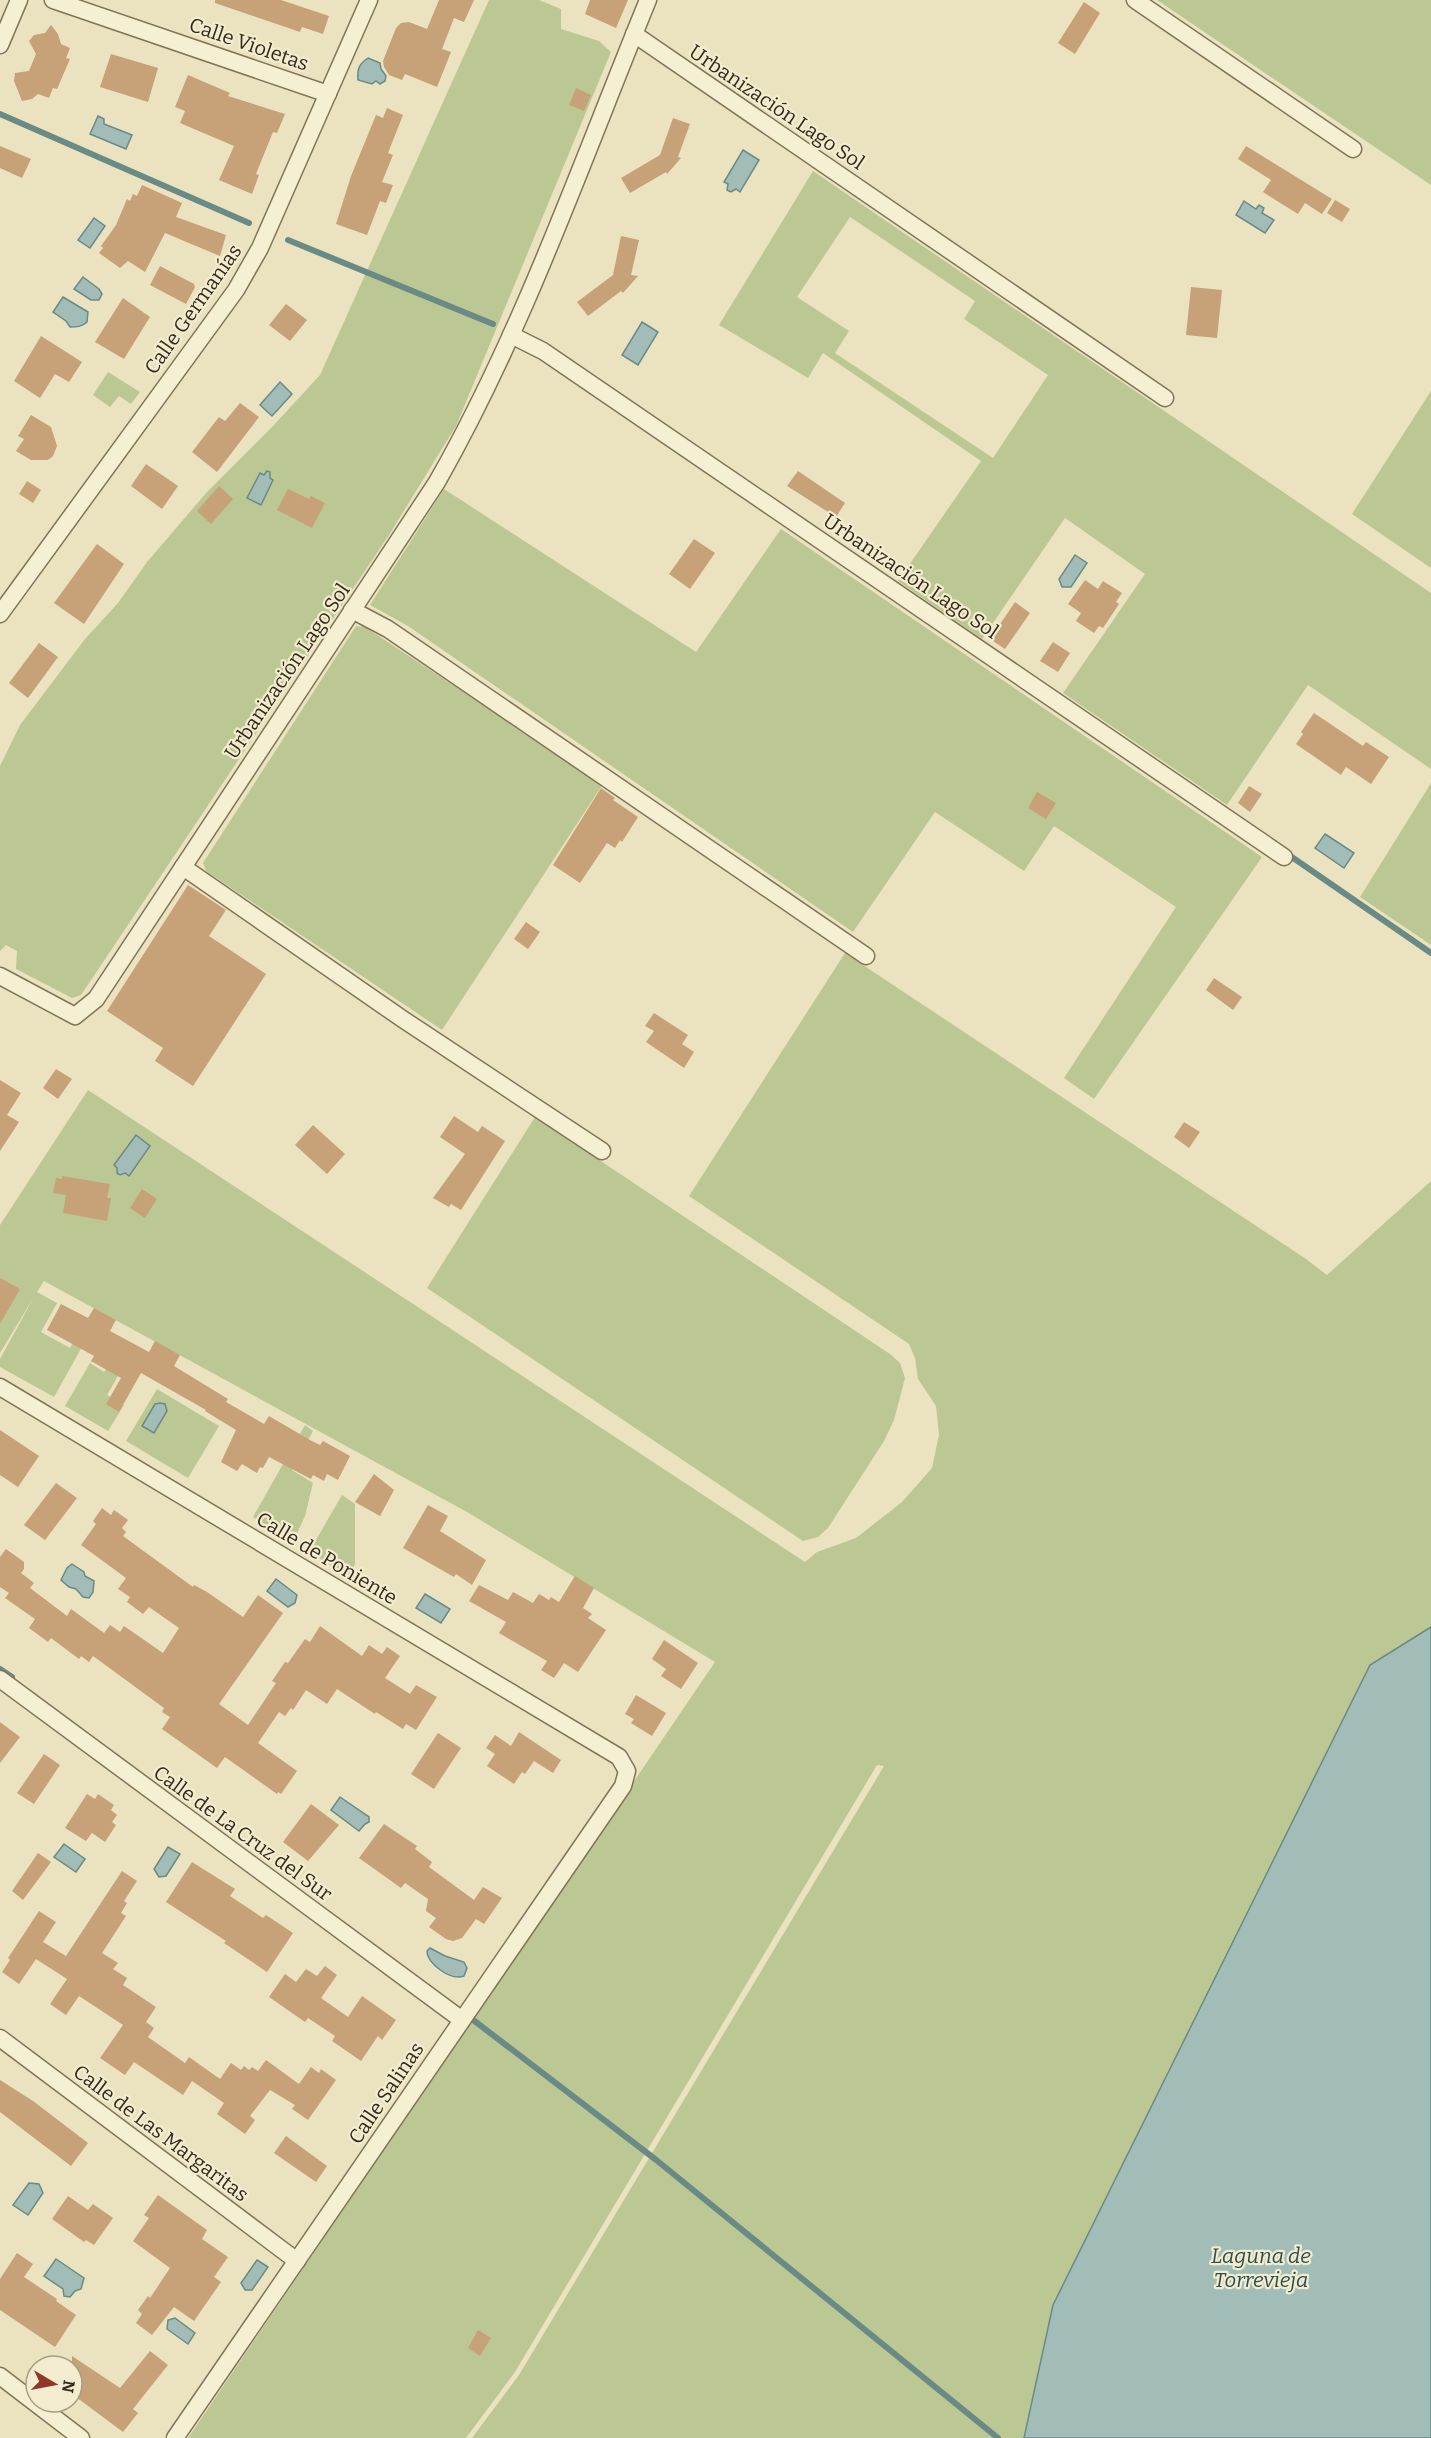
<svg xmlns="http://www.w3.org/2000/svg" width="1431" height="2438" font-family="Bitter,serif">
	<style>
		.green { fill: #bcc894; fill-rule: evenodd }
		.water { fill: #a2bdb8; stroke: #6a8a86; stroke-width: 1.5 }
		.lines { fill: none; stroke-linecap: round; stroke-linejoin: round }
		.stream { stroke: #6a8a86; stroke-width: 6 }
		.building { fill: #c7a177 }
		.minor-casing { stroke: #827459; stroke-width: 19 }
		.minor { stroke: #f6f0d2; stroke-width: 16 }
		.labels { text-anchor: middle; stroke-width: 4.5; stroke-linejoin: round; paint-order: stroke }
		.street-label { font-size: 20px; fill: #332a1c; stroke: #f3ecce }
		.water-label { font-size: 21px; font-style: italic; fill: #2c5052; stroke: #f3ecce }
	</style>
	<rect width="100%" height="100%" fill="#ebe3bf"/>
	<g class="green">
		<polygon points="489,0 539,0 561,9 561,29 599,41 611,52 456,426 389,535 81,995 72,998 16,969 17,951 6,945 0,951 0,766 20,725 85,639 118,603 147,562 207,492 272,427 320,375"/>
		<polygon points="1157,0 1431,0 1431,185"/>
		<path d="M813 171 1431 593V769L1308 685 1227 805 1063 693 1145 574 1065 518 982 639 898 581 981 461 823 353 808 378 719 325ZM850 217 975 301 964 319 1048 375 993 458 835 353 849 331 797 297Z"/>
		<polygon points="108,372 140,392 131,404 119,396 110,407 93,395"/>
		<polygon points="1431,391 1431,568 1352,514"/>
		<polygon points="444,489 696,652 781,529 1262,857 1094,1099 1064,1078 1176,907 1054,826 1024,871 935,812 853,932 408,626 370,605"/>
		<polygon points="356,626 365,627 603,784 442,1030 206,871 203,863"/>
		<polygon points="1431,783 1431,945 1360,897"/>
		<polygon points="845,953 1306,1259 1327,1275 1431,1181 1431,2438 472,2438 519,2375 884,1766 877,1765 515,2372 466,2438 188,2438 715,1662 467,1512 44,1281 37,1292 57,1303 41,1332 70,1348 88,1317 96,1322 54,1397 0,1367 0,1359 34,1297 0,1353 0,1225 88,1090 805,1562 817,1552 856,1538 902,1502 932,1468 939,1435 936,1406 918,1379 915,1358 909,1344 689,1196"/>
		<polygon points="535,1117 890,1354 900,1363 905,1378 894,1420 884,1441 828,1528 818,1537 803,1541 427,1288"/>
		<polygon points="110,1362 122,1369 107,1395 124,1405 108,1431 65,1406 90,1363 104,1372"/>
		<polygon points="157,1389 219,1426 188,1478 126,1441"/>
		<polygon points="305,1425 313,1431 292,1470 313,1483 305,1516 293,1542 253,1517"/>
		<polygon points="342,1495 355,1504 355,1564 349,1576 309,1552"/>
	</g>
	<g class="water">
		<path d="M368 58 380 63 381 69 386 76 385 81 380 84 376 81 372 84 358 80C357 69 359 64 368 58Z"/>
		<polygon points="98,116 104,119 104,124 132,135 126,149 90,134"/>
		<polygon points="743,150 759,160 740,192 736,189 731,192 727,190 728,184 724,182"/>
		<polygon points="1244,201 1256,209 1259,205 1264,208 1262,213 1274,220 1265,233 1236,215"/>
		<polygon points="94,218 105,226 90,248 78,240"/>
		<polygon points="83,277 99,289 102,294 99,300 91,300 74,289"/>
		<path d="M63 297 88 312 87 322C82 327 76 327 70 327L66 321 53 312Z"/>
		<polygon points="642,322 658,332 638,365 622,355"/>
		<polygon points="280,382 292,394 272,416 260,405"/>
		<polygon points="267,471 270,472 270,478 273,480 261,505 247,498 260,473 264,475"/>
		<polygon points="1075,555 1087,563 1071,587 1062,587 1059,579"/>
		<polygon points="1325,834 1354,853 1344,868 1315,848"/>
		<polygon points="136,1135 150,1146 129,1176 125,1173 120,1175 117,1173 117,1168 114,1165"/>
		<polygon points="160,1403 165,1404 167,1411 154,1433 142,1426 155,1404"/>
		<polygon points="72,1564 84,1572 85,1576 94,1581 93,1592 89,1598 83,1597 76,1589 69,1587 61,1580 67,1568"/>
		<polygon points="276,1579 297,1595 295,1603 288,1607 267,1591"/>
		<polygon points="425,1594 450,1609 441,1623 416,1608"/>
		<polygon points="1431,1627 1431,2438 1024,2438 1053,2305 1370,1665"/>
		<polygon points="340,1797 369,1817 369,1822 365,1824 359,1831 331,1810"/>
		<polygon points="64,1844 85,1859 76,1872 54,1857"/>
		<polygon points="168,1847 180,1854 166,1876 159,1877 154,1869"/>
		<path d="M430 1948 445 1956 464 1962 467 1968 464 1976C451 1981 427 1964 427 1951Z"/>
		<polygon points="29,2183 39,2184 43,2193 28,2215 13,2205"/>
		<polygon points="56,2259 84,2278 81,2289 75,2291 70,2297 64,2296 63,2289 44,2276"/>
		<polygon points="257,2260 268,2267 252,2290 245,2290 241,2283"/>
		<polygon points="175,2318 195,2333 188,2344 167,2329 168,2320"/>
	</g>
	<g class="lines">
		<g class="stream">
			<polyline points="0,114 249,223"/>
			<polyline points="288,240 493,324"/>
			<polyline points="1286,853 1431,953"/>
			<polyline points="0,1669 12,1677"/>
			<polyline points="468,2016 655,2159 998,2438"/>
		</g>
	</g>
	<g class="building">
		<polygon points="215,0 281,0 329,16 323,34 302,27 300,32 215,3"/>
		<polygon points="439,0 474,0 464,22 454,18 442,49 451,52 437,87 405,74 402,80 389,75 384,67 383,61 396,28 401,23 409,22 427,29"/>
		<polygon points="590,0 628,0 616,28 585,14"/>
		<polygon points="1084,2 1100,13 1075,54 1058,43"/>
		<polygon points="51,25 58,34 61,44 70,48 66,58 70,59 57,89 53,88 49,98 38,94 32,99 22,101 14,81 15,73 29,71 36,54 29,41 34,35 45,33"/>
		<polygon points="111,54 158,68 148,102 100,87"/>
		<polygon points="188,75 230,93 228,96 285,114 277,133 273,132 256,174 259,175 252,194 219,180 234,146 180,123 185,111 175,107"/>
		<polygon points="576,88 591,95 584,111 569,105"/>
		<polygon points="387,108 403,115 388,153 393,155 382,182 393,185 386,203 380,201 367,235 336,224 351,176 376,115 383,118"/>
		<polygon points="673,118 690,124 678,157 681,158 667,174 666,172 630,193 621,178 660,155"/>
		<polygon points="0,146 31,159 22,178 0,168"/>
		<polygon points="1246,146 1332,199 1322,214 1305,203 1298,214 1263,192 1271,180 1238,159"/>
		<polygon points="142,185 182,203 176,217 226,235 220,256 165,233 145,272 128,261 120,268 99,253 103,248 101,246 116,225 127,199 130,201 133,194 137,196"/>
		<polygon points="1335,200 1350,209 1342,222 1327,213"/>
		<polygon points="621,236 639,240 631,275 638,276 623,293 621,291 588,316 577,302 613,275"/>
		<polygon points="160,266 194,284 195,287 186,304 150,285"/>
		<polygon points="1191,287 1222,290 1217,338 1186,335"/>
		<polygon points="123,298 150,317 124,359 95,342"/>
		<polygon points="286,304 307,320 290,341 269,325"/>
		<polygon points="41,336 82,362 69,382 55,374 40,398 14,381"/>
		<polygon points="240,403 259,417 217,472 192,452 219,417 225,421"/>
		<polygon points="31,415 51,427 57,446 53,456 48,460 31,460 16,451 24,439 18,436"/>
		<polygon points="146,464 178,486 162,509 131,486"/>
		<polygon points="798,471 845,503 836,517 787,486"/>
		<polygon points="27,481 41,490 33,503 19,494"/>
		<polygon points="219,486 233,499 211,524 197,511"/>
		<polygon points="288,489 309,499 311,496 325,503 312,528 277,510"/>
		<polygon points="694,539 715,553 690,589 669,574"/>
		<polygon points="97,544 124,564 84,624 54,603"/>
		<polygon points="1085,580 1098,589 1103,581 1122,593 1116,602 1119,604 1103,628 1099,626 1094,633 1076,621 1081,613 1068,604"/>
		<polygon points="1015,602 1030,613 1005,649 990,639"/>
		<polygon points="1053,642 1070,653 1058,672 1040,661"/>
		<polygon points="39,643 58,657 28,698 9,683"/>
		<polygon points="1314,713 1363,746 1366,742 1389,757 1371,784 1346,767 1341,775 1296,744 1303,734 1301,732"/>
		<polygon points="1249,786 1262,794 1250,812 1238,803"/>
		<polygon points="601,788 615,798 613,800 638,817 622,842 620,840 615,848 607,843 580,883 553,865"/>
		<polygon points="1037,792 1056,803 1046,819 1028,808"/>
		<polygon points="188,885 226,910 209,936 266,974 193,1086 155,1061 163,1048 107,1011"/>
		<polygon points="526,922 540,932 528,949 514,939"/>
		<polygon points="1214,978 1242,997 1233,1010 1206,990"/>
		<polygon points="654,1013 688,1035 682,1044 694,1052 684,1068 646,1042 654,1031 645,1026"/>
		<polygon points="56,1069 72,1079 58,1099 43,1088"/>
		<polygon points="0,1080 21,1093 7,1115 19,1122 0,1151"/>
		<polygon points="454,1116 478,1132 482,1126 505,1141 461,1210 451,1204 449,1207 433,1198 465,1154 440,1137"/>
		<polygon points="1184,1122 1200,1132 1189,1148 1174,1137"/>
		<polygon points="313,1125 345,1154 327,1174 295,1145"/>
		<polygon points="62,1176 110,1184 107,1198 111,1198 107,1221 63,1213 66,1195 53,1193 56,1178 62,1179"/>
		<polygon points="142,1189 157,1199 145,1218 130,1208"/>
		<polygon points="0,1278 20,1289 0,1324"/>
		<polygon points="61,1304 88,1318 94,1308 116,1320 110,1331 149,1352 155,1341 180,1355 174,1366 228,1399 226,1402 264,1424 269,1416 310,1440 320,1445 323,1441 350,1456 338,1480 327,1474 324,1481 313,1475 311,1479 269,1457 263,1468 260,1467 257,1473 242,1464 237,1471 221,1462 236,1430 205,1411 206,1410 141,1373 119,1412 106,1404 121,1378 91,1361 94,1356 47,1330"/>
		<polygon points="0,1430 39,1456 18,1487 0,1475"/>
		<polygon points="374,1474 394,1490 380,1516 355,1502"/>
		<polygon points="56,1483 77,1498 45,1540 24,1525"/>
		<polygon points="428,1505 448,1516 440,1531 486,1560 472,1585 456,1574 454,1577 403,1548"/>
		<polygon points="102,1508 111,1515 114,1510 128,1520 122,1528 126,1532 123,1536 193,1587 194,1585 207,1592 243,1617 258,1595 283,1613 219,1704 248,1725 276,1683 272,1681 285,1662 288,1663 305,1639 310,1642 320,1626 362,1656 369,1645 382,1654 387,1647 400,1656 385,1678 410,1694 416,1685 437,1697 416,1730 406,1724 403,1729 376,1712 375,1714 337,1689 327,1704 306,1690 293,1710 291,1708 285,1716 279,1712 258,1743 297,1771 281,1794 278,1792 277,1794 225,1757 217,1768 162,1729 170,1717 162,1712 164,1708 93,1656 89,1662 81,1656 79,1659 51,1638 48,1642 29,1628 35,1619 5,1598 9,1593 0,1587 0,1557 6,1549 24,1562 24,1569 21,1573 34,1583 30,1588 67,1616 71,1609 104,1633 110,1625 120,1632 124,1626 163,1653 179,1628 149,1607 143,1614 127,1602 130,1597 118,1589 126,1578 81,1545 96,1524 93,1521"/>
		<polygon points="575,1576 594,1588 583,1608 592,1614 588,1618 606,1630 578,1672 564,1663 554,1678 541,1670 547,1661 499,1633 506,1622 469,1601 479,1585 508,1600 513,1592 533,1603 539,1594 549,1600 551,1597 559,1602"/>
		<polygon points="664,1640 698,1663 681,1689 661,1676 666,1669 652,1659"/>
		<polygon points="636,1695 666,1713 652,1736 631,1723 634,1719 625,1714"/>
		<polygon points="0,1722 20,1737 0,1763"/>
		<polygon points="519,1732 561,1760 553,1773 534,1761 525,1774 522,1772 514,1784 487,1766 495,1754 486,1748 495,1735 511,1746"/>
		<polygon points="438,1733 461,1748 434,1789 411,1774"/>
		<polygon points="44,1754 60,1765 34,1804 17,1793"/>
		<polygon points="87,1794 95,1799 98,1794 114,1805 111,1810 117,1815 112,1822 116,1825 105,1842 92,1833 86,1841 65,1828"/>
		<polygon points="311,1804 339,1825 308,1861 283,1842"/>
		<polygon points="384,1824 417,1846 415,1849 432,1862 429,1867 474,1900 483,1887 502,1898 484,1924 476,1919 462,1938 453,1941 446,1939 429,1927 436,1918 426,1911 428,1899 405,1883 401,1888 359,1858"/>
		<polygon points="38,1853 51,1862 23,1900 12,1891"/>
		<polygon points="192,1862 235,1889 230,1896 263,1918 266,1915 293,1933 267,1972 224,1943 226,1941 166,1902"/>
		<polygon points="122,1871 137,1881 124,1901 127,1903 121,1913 126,1916 102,1953 118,1963 113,1969 127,1978 123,1985 156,2007 146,2022 154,2028 148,2037 185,2063 189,2057 220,2079 231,2063 241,2070 244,2066 249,2070 252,2067 258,2071 266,2060 299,2084 311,2067 319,2073 321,2069 336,2080 308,2120 292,2109 295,2105 270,2090 250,2116 255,2120 245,2134 217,2114 224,2103 192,2081 183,2095 134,2062 125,2075 100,2058 123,2025 79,1996 66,2015 50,2004 67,1979 36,1959 19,1984 2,1972 10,1960 8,1958 39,1911 56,1922 43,1942 66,1956"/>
		<polygon points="325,1966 337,1975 321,1998 348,2017 362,1996 396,2020 382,2040 378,2036 361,2061 332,2041 335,2036 308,2018 305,2022 269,1997 285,1974 296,1982 306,1969 317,1976"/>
		<polygon points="0,2080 33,2101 88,2143 71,2166 0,2112"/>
		<polygon points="286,2136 327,2166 316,2182 274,2153"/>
		<polygon points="158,2195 207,2230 202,2239 228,2257 214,2277 221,2282 194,2321 174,2307 152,2335 136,2323 142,2314 138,2310 148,2296 150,2298 170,2268 133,2241 149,2218 144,2215"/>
		<polygon points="68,2196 88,2210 93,2204 113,2218 94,2245 86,2240 84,2242 52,2219"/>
		<polygon points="17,2253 33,2264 24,2277 57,2299 56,2301 76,2315 55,2347 0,2310 0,2279"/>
		<polygon points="478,2330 491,2338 480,2356 468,2348"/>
		<polygon points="150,2351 168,2365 133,2409 138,2413 123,2432 72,2394 72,2356 120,2388"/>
	</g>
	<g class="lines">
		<g class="minor-casing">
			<g id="minor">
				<polyline points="53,0 328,94"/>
				<polyline points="1135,0 1353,149"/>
				<polyline points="634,34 1165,398"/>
				<polyline points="0,45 19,0"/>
				<polyline points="511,335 543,351 1284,857"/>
				<polyline points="352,610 388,629 866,956"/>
				<polyline points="0,614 236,290 260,248 369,0"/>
				<polyline points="183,867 404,1020 602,1151"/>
				<path d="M0 976 75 1016 96 999 437 482C523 331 582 161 648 0"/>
				<polyline points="0,1387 619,1757 627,1771 623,1786 175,2438"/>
				<polyline points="0,1679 462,2020"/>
				<polyline points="0,2038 297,2261"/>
				<polyline points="0,2376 81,2438"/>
			</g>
		</g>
		<use href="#minor" class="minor"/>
	</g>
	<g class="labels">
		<g class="street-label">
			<text transform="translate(249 44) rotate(19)" y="7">Calle Violetas</text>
			<text transform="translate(777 107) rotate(34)" y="7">Urbanización Lago Sol</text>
			<text transform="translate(193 309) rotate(-55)" y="7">Calle Germanías</text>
			<text transform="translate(911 576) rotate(34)" y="7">Urbanización Lago Sol</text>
			<text transform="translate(287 671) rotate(-56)" y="7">Urbanización Lago Sol</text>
			<text transform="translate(327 1558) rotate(31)" y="7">Calle de Poniente</text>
			<text transform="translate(243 1833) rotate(36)" y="7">Calle de La Cruz del Sur</text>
			<text transform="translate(386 2093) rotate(-56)" y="7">Calle Salinas</text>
			<text transform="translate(161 2133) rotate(37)" y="7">Calle de Las Margaritas</text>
		</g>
		<g class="water-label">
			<text x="1261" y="2263">Laguna de<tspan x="1261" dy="24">Torrevieja</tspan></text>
		</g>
	</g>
	<g transform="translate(54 2384) rotate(100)"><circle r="28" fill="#f3ecce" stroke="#a69e87" stroke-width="1.5"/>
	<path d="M0-4.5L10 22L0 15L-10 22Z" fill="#8e372c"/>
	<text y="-9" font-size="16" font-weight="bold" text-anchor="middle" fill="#332a1c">N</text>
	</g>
</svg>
